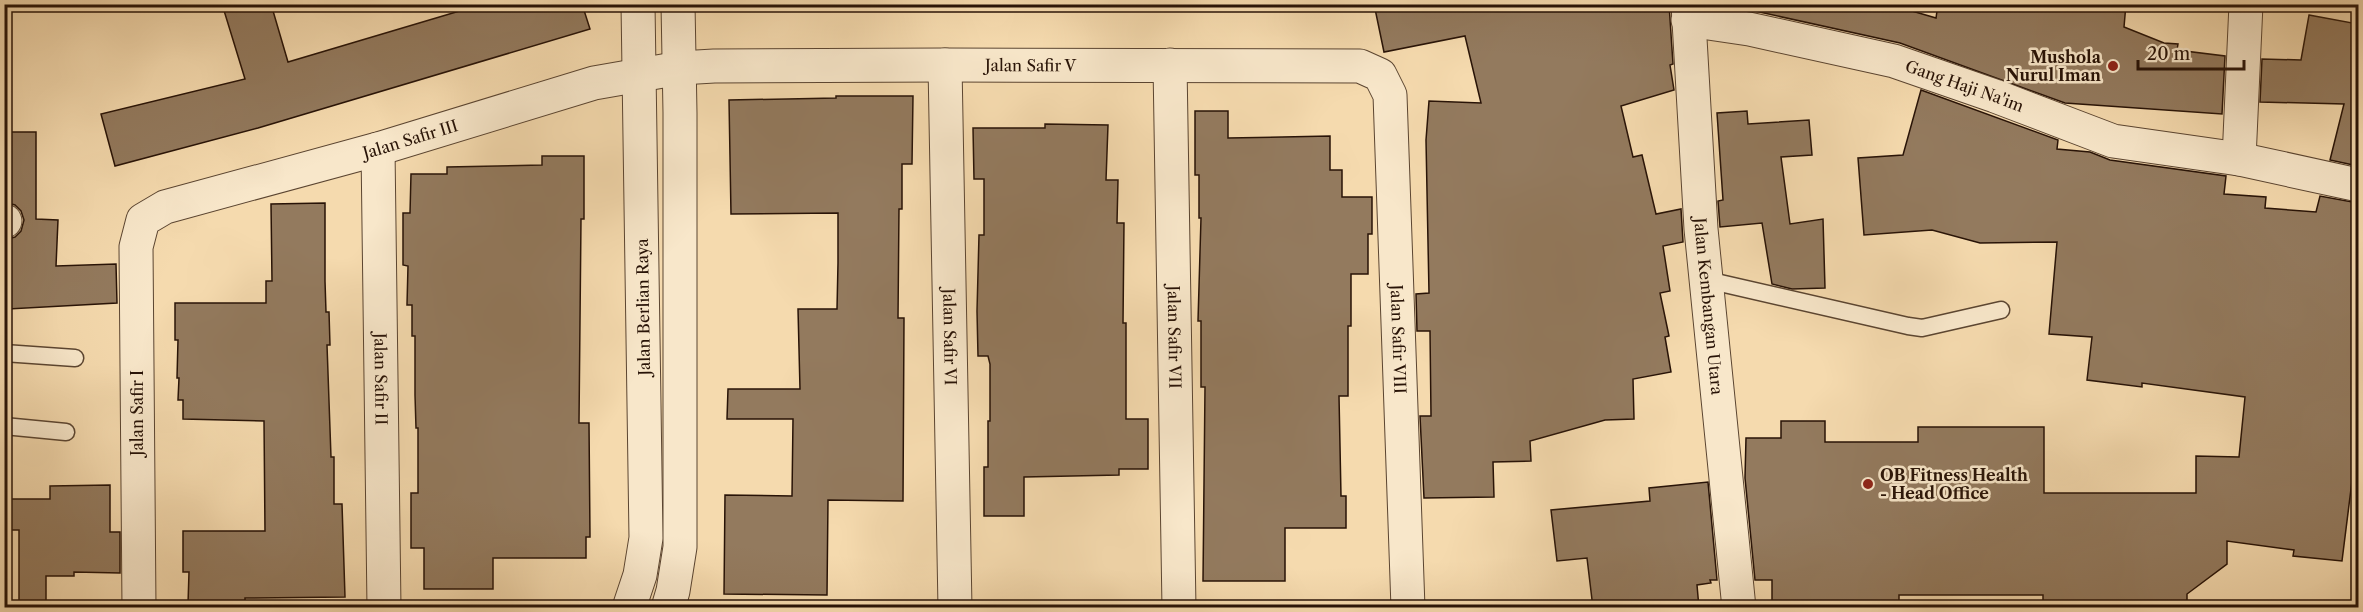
<svg xmlns="http://www.w3.org/2000/svg" width="2363" height="612" font-family="'Libre Caslon Text',serif">
	<style>
		.building { fill: #937a5e; stroke: #281307; stroke-width: 1.5 }
		.lines { fill: none; stroke-linecap: round; stroke-linejoin: round }
		.service-casing { stroke: #5b4531; stroke-width: 19 }
		.minor-casing { stroke: #5b4531; stroke-width: 35 }
		.tertiary-casing { stroke: #5b4531; stroke-width: 35 }
		.service { stroke: #f8e7ca; stroke-width: 16 }
		.minor { stroke: #f8e7ca; stroke-width: 33 }
		.tertiary { stroke: #f8e7ca; stroke-width: 33 }
		.poi-dot { fill: #8f2418; stroke: #f8e7ca; stroke-width: 2 }
		.labels { text-anchor: middle; stroke-width: 5; stroke-linejoin: round; paint-order: stroke }
		.poi-label { font-size: 16px; font-weight: bold; fill: #281307; stroke: #f8e7ca; text-anchor: end }
		.street-label { font-size: 16px; fill: #281307; stroke: #f8e7ca }
	</style>
	<rect width="100%" height="100%" fill="#f5daae"/>
	<filter id="stains"><feTurbulence type="fractalNoise" baseFrequency=".00333" numOctaves="4"/><feColorMatrix values="0 0 0 0 .2 0 0 0 0 .09 0 0 0 0 .02 0 0 0 .5 -.17"/></filter>
	<radialGradient id="worn" r=".72"><stop offset=".6" stop-color="#630" stop-opacity="0"/><stop offset="1" stop-color="#630" stop-opacity=".3"/></radialGradient>
	<g class="building">
		<polygon points="222,4 271,4 288,62 483,4 582,4 590,29 258,128 115,166 101,114 245,79"/>
		<polygon points="1374,4 1669,4 1673,64 1670,65 1674,90 1621,106 1633,157 1642,155 1656,214 1681,209 1683,242 1663,246 1670,291 1660,293 1669,336 1665,337 1671,372 1633,379 1634,419 1605,420 1530,441 1531,461 1493,462 1494,497 1424,498 1420,416 1431,416 1430,331 1417,331 1416,294 1429,293 1426,140 1429,101 1481,103 1465,36 1384,52"/>
		<polygon points="1723,4 1888,4 1936,18 1938,4 2126,4 2124,27 2164,43 2178,44 2177,50 2225,56 2222,114 2065,103 1900,43"/>
		<polygon points="2309,15 2358,24 2358,166 2330,160 2344,104 2260,102 2262,59 2301,60"/>
		<polygon points="1921,90 2058,140 2057,149 2090,152 2110,160 2226,176 2224,194 2266,197 2265,208 2316,212 2320,196 2358,203 2358,448 2356,473 2353,473 2342,561 2293,556 2294,550 2227,541 2227,564 2187,594 2187,608 2043,608 2043,595 1899,595 1899,608 1772,608 1772,580 1755,580 1745,478 1746,438 1781,438 1781,421 1825,421 1825,442 1918,442 1918,427 2044,427 2044,493 2196,493 2196,456 2239,457 2245,397 2142,383 2142,387 2087,380 2092,337 2049,334 2057,242 1980,243 1932,230 1864,235 1858,158 1903,155"/>
		<polygon points="836,96 913,96 912,164 902,164 902,209 899,209 898,318 904,318 903,501 828,500 827,595 724,594 725,495 792,496 793,419 727,419 728,389 800,389 798,309 837,309 838,263 838,213 731,214 729,100 836,98"/>
		<polygon points="1195,111 1228,111 1228,138 1330,136 1330,170 1342,170 1342,197 1372,197 1372,234 1368,234 1368,274 1351,274 1351,326 1348,326 1348,396 1339,396 1341,496 1346,496 1346,528 1285,528 1285,581 1203,581 1205,387 1201,387 1201,321 1198,321 1201,218 1199,218 1199,175 1195,175"/>
		<polygon points="1747,111 1748,124 1809,120 1812,155 1781,157 1790,224 1823,219 1825,288 1792,289 1772,284 1762,223 1720,227 1718,201 1723,200 1717,113"/>
		<polygon points="1045,124 1108,125 1106,180 1118,180 1117,223 1124,223 1123,323 1126,323 1126,419 1148,419 1148,469 1119,469 1119,475 1024,477 1024,516 984,516 984,467 988,467 988,421 990,421 990,364 988,356 978,356 977,311 979,235 984,235 984,179 974,179 973,128 1045,128"/>
		<polygon points="4,132 36,132 36,219 58,220 56,266 116,264 117,303 8,309 7,239 15,237 21,231 24,220 21,211 15,205 4,202"/>
		<polygon points="542,156 584,156 584,219 581,219 579,423 589,423 590,537 586,537 586,558 493,558 493,589 424,589 424,548 411,548 411,493 418,493 418,428 416,428 415,395 415,336 412,336 412,305 407,305 408,266 403,265 403,213 410,213 411,174 447,174 447,167 542,165"/>
		<polygon points="325,203 325,281 326,312 329,312 330,345 327,345 331,457 334,457 334,504 342,504 345,597 245,598 245,605 188,604 189,572 183,572 183,531 265,531 264,421 183,419 183,400 178,400 179,378 177,378 178,340 175,340 175,303 266,303 266,281 272,281 271,204"/>
		<polygon points="1708,482 1717,580 1710,580 1711,583 1697,585 1699,608 1593,608 1587,558 1557,561 1551,510 1650,501 1649,488"/>
		<polygon points="110,485 110,532 120,532 120,573 74,572 74,576 46,576 46,608 19,608 19,530 4,530 4,499 50,499 50,486"/>
	</g>
	<g class="lines">
		<g class="service-casing">
			<g id="service">
				<polyline points="1707,280 1908,326 1922,328 2001,310"/>
				<polyline points="4,353 75,358"/>
				<polyline points="4,426 66,432"/>
			</g>
		</g>
		<g class="minor-casing">
			<g id="minor">
				<path id="s1" d="M1688 20 1749 29 1894 61 1995 96 2113 141 2239 159 2358 185"/>
				<path id="s2" d="M945 65 955 608"/>
				<path id="s3" d="M1170 65 1179 608"/>
				<path id="s4" d="M378 149 384 608"/>
				<polyline points="2239,159 2246,4"/>
				<polyline points="4,221 5,221"/>
				<path id="s5" d="M139 608 136 247 143 220 165 207 378 149 594 83 680 68 714 66 945 65 1360 66 1380 75 1390 95 1408 608"/>
				<polyline points="629,608 640,575 646,538 638,4"/>
				<polyline points="668,608 673,591 680,547 680,113 678,4"/>
			</g>
		</g>
		<g class="tertiary-casing">
			<g id="tertiary">
				<path id="s6" d="M1688 4 1701 229 1739 608"/>
			</g>
		</g>
		<use href="#service" class="service"/>
		<use href="#minor" class="minor"/>
		<use href="#tertiary" class="tertiary"/>
	</g>
	<g class="poi-dot">
		<circle cx="2113" cy="66" r="6"/>
		<circle cx="1868" cy="484" r="6"/>
	</g>
	<g class="labels">
		<g class="poi-label">
			<text x="2101" y="63">Mushola<tspan x="2101" dy="18">Nurul Iman</tspan></text>
			<text x="1880" y="481" text-anchor="start">OB Fitness Health<tspan x="1880" dy="18">- Head Office</tspan></text>
		</g>
		<g class="street-label">
			<text dy="6" stroke="none"><textPath href="#s5" startOffset="1299">Jalan Safir V</textPath></text>
			<text dy="6" stroke="none"><textPath href="#s1" startOffset="285">Gang Haji Na'im</textPath></text>
			<text dy="6" stroke="none"><textPath href="#s5" startOffset="669">Jalan Safir III</textPath></text>
			<text dy="6" stroke="none"><textPath href="#s6" startOffset="303">Jalan Kembangan Utara</textPath></text>
			<text transform="translate(643 307) rotate(-91)" y="6">Jalan Berlian Raya</text>
			<text dy="6" stroke="none"><textPath href="#s2" startOffset="272">Jalan Safir VI</textPath></text>
			<text dy="6" stroke="none"><textPath href="#s3" startOffset="272">Jalan Safir VII</textPath></text>
			<text dy="6" stroke="none"><textPath href="#s5" startOffset="1917">Jalan Safir VIII</textPath></text>
			<text dy="6" stroke="none"><textPath href="#s4" startOffset="230">Jalan Safir II</textPath></text>
			<text transform="translate(137 413) rotate(-90)" y="6">Jalan Safir I</text>
		</g>
	</g>
	<rect width="2363" height="612" fill="none" stroke="#f5daae" stroke-width="24"/>
	<rect x="6" y="6" width="2351" height="600" fill="none" stroke="#281307" stroke-width="3"/>
	<rect x="12" y="12" width="2339" height="588" fill="none" stroke="#281307" stroke-width="1.5"/>
	<path d="M2138 60v9h106v-9" fill="none" stroke="#281307" stroke-width="3"/>
	<text x="2147" y="60" font-size="18" fill="#281307" stroke="#f8e7ca" stroke-width="4.5" paint-order="stroke">20 m</text>
	<rect width="100%" height="100%" filter="url(#stains)"/>
	<rect width="100%" height="100%" fill="url(#worn)"/>
</svg>
